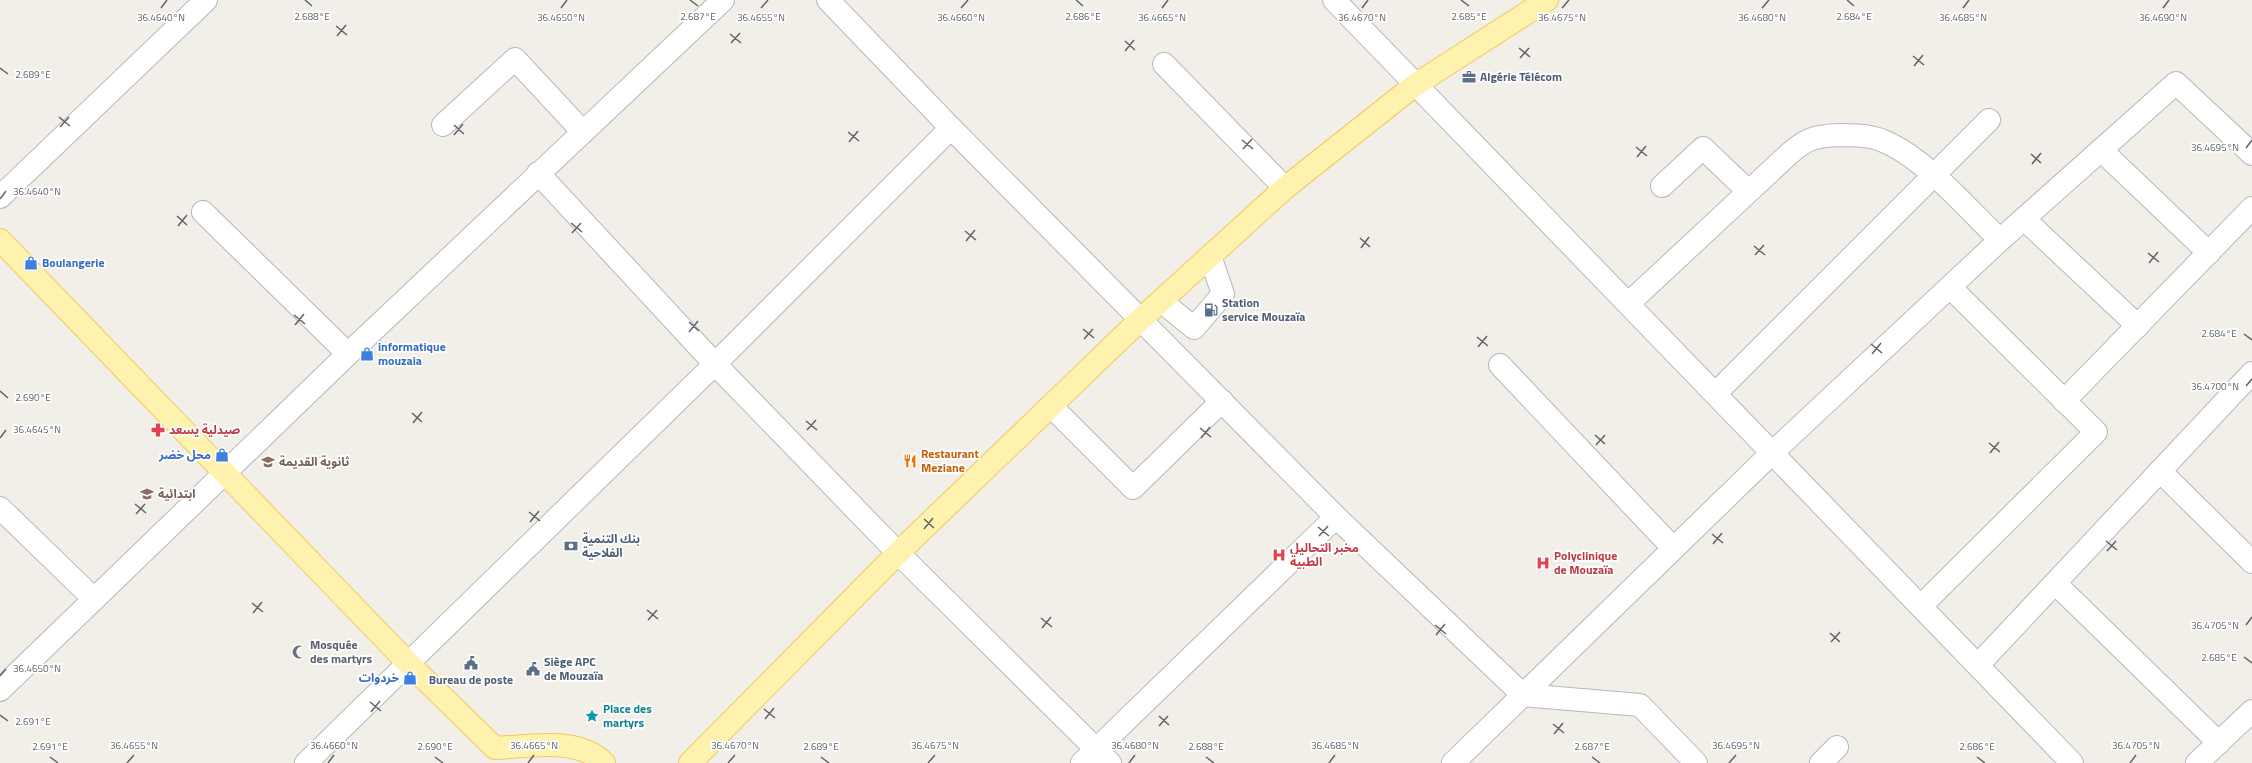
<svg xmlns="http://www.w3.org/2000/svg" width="2252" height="763" font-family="'Titillium Web','Noto Sans Arabic',sans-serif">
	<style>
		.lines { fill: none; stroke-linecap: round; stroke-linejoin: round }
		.minor-casing { stroke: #b5b8bc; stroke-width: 24 }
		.major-casing { stroke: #f2c960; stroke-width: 24 }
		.minor { stroke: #fff; stroke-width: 22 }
		.major { stroke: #fff2af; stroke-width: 22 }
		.ticks { fill: none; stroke: #5f6368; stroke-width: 1.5 }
		.labels { text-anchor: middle; stroke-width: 3.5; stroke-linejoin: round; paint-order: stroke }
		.service-label { font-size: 12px; font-weight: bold; fill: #4e5e75; stroke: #fff; text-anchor: start }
		.shop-label { font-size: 12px; font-weight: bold; fill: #366cbe; stroke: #fff; text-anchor: start }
		.health-label { font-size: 12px; font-weight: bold; fill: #be3a42; stroke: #fff; text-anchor: start }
		.food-label { font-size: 12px; font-weight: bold; fill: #c56008; stroke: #fff; text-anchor: start }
		.education-label { font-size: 12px; font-weight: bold; fill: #785e54; stroke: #fff; text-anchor: start }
		.worship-label { font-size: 12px; font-weight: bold; fill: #5b616d; stroke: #fff; text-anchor: start }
		.culture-label { font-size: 12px; font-weight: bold; fill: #0d838f; stroke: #fff; text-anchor: start }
		.ticks-label { font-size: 10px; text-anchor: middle; fill: #5f6368; stroke: #fff; stroke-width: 3.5; stroke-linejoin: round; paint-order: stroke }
	</style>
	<rect width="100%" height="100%" fill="#f1efe8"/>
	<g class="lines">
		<g class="minor-casing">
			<g id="minor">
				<polyline points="828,0 951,128 1336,517 1523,695 1640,705 1696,763"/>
				<polyline points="1334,0 2072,763"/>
				<polyline points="1164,64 1285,188"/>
				<polyline points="443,125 515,59 583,132"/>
				<polyline points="2101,150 2209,253"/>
				<polyline points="538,173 715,364 898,553 1110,763"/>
				<polyline points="1662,186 1703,148 1748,191"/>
				<polyline points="0,197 206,0"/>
				<polyline points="203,212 348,354"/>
				<polyline points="2024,219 2138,326"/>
				<polyline points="1161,301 1194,328 1223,294 1210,256"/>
				<path d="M1629 303 1789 154C1806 139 1815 136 1838 135 1852 135 1869 135 1881 140 1923 156 1968 209 2000 240"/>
				<polyline points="1500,365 1673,548"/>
				<polyline points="1716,393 1989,120"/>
				<polyline points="2064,401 2252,208"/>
				<polyline points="1051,406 1133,488 1222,401"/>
				<polyline points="2160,471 2252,562"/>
				<polyline points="0,508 94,599"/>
				<polyline points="2055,583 2219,743"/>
				<polyline points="1921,606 2096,432 1950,287"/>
				<polyline points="1978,665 2252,373"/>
				<polyline points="0,690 348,354 723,0"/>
				<polyline points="306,763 715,364 951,128"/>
				<polyline points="1082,763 1336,517"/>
				<polyline points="1453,763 1773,452 2000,240 2176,83 2252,154"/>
				<polyline points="1821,763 1837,747"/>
				<polyline points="2197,763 2252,711"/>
			</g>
		</g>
		<g class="major-casing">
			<g id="major">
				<path d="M0 240 408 663 495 748C529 747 577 736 604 763"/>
				<polyline points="690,763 898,553 1141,319 1285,188 1415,85 1547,0"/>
			</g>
		</g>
		<use href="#minor" class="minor"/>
		<use href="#major" class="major"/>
	</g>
	<path class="ticks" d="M305 0 312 6M690 0 698 6M1076 0 1083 6M1461 0 1469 6M1847 0 1854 6M161 8 167 0M561 8 567 0M761 8 768 0M961 8 968 0M1162 8 1168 0M1362 8 1368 0M1562 8 1569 0M1762 8 1769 0M1963 8 1969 0M2163 8 2169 0M336 26 347 35M730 34 741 43M337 36 346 25M1125 41 1135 50M731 43 740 33M1519 48 1530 57M1125 51 1134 40M1913 56 1924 65M1520 58 1529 48M1914 66 1923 55M0 68 8 74M59 117 70 126M454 125 464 134M60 127 69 117M848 132 859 141M454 135 463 124M1242 140 1253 149M849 142 858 131M1636 147 1647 156M2246 148 2252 140M1243 149 1252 139M2031 154 2041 163M1637 157 1646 146M2032 164 2041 153M0 199 6 191M177 216 187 225M571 223 582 232M178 226 187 215M965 231 976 240M572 233 581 223M1360 238 1370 247M966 241 975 230M1754 246 1765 255M1361 248 1369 237M2148 253 2159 262M1755 255 1764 245M2149 263 2158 252M294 315 305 324M689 322 699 331M295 325 304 314M1083 329 1094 338M689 332 698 321M2244 334 2252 340M1477 337 1488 346M1084 339 1093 329M1871 344 1882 353M1478 347 1487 336M1872 354 1881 343M2246 386 2252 379M0 391 8 398M412 413 422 422M806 421 817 430M413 423 422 412M1200 428 1211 437M807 430 816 420M1595 435 1605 444M0 438 6 430M1201 438 1210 427M1989 443 2000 452M1596 445 1605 435M1990 453 1999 442M135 504 146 513M529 512 540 521M136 514 145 504M924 519 934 528M530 522 539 511M1318 527 1329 536M924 529 933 518M1712 534 1723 543M1319 536 1328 526M2106 541 2117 550M1713 544 1722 533M2107 551 2116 541M252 603 263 612M647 610 658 619M253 613 262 602M1041 618 1052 627M648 620 657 610M1435 625 1446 634M2246 625 2252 617M1042 628 1051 617M1830 633 1840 642M1436 635 1445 624M1831 642 1840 632M2244 657 2252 663M0 676 6 669M370 702 381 711M764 709 775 718M371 712 380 701M0 715 8 721M1159 716 1169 725M765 719 774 708M1553 724 1564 733M1159 726 1168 716M1554 734 1563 723M50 757 58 763M435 757 443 763M821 757 829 763M1206 757 1214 763M1592 757 1600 763M1977 757 1985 763M127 763 134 755M328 763 334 755M528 763 534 755M728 763 735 755M928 763 935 755M1129 763 1135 755M1329 763 1335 755M1729 763 1736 755M2130 763 2136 755"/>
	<defs>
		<g id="office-bare" transform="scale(1.08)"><path d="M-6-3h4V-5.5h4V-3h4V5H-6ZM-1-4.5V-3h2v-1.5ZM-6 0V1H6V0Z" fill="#5c6f8a" stroke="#fff" stroke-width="2.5" paint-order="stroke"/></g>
		<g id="shop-bare" transform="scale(1.08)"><path d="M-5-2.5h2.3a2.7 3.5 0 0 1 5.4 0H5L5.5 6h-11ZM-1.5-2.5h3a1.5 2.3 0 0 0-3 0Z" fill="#3f7fe0" stroke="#fff" stroke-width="2.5" paint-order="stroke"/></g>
		<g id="fuel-bare" transform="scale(1.08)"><path d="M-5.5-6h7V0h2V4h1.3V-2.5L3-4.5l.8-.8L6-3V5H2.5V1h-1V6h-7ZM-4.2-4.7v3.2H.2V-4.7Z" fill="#5c6f8a" stroke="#fff" stroke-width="2.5" paint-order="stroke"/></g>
		<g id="pharmacy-bare" transform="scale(1.08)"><path d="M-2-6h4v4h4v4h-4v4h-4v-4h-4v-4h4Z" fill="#e0444e" stroke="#fff" stroke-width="2.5" paint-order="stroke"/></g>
		<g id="restaurant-bare" transform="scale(1.08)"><path d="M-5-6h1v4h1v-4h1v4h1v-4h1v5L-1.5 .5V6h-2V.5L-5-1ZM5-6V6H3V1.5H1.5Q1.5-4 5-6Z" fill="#e8710a" stroke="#fff" stroke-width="2.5" paint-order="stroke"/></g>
		<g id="school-bare" transform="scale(1.08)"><path d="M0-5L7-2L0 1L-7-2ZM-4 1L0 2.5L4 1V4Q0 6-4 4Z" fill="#8d6e63" stroke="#fff" stroke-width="2.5" paint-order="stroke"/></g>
		<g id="bank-bare" transform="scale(1.08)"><path d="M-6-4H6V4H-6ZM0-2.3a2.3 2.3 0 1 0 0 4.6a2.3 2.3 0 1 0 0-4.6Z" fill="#5c6f8a" stroke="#fff" stroke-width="2.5" paint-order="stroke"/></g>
		<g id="hospital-bare" transform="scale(1.08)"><path d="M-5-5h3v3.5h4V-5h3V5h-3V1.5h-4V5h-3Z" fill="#e0444e" stroke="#fff" stroke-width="2.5" paint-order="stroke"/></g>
		<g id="mosque-bare" transform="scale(1.08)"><path d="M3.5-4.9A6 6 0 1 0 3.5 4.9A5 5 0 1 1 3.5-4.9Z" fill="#6b7280" stroke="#fff" stroke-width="2.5" paint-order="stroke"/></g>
		<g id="civic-bare" transform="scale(1.08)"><path d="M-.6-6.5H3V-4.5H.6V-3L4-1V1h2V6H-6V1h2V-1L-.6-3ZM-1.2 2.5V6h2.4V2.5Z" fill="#5c6f8a" stroke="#fff" stroke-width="2.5" paint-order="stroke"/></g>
		<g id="sight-bare" transform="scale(1.08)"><path d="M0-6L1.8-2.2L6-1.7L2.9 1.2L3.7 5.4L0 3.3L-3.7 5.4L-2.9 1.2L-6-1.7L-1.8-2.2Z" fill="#0f9aa8" stroke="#fff" stroke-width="2.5" paint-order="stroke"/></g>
	</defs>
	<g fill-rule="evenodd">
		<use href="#office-bare" x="1469" y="77"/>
		<use href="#shop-bare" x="31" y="263"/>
		<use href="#fuel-bare" x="1211" y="310"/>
		<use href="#shop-bare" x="367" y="354"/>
		<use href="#pharmacy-bare" x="158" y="430"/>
		<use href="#shop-bare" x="222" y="455"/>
		<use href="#restaurant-bare" x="910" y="461"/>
		<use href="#school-bare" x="268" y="462"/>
		<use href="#school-bare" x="147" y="494"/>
		<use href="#bank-bare" x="571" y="546"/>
		<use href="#hospital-bare" x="1279" y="555"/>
		<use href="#hospital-bare" x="1543" y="563"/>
		<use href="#mosque-bare" x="299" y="652"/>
		<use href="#civic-bare" x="471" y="663"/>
		<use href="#civic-bare" x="533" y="669"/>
		<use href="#shop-bare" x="410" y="678"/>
		<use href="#sight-bare" x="592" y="716"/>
	</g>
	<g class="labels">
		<g class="service-label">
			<text x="1480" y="81">Algérie Télécom</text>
			<text x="1222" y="307">Station<tspan x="1222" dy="14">service Mouzaïa</tspan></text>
			<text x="582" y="543">بنك التنمية<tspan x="582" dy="14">الفلاحية</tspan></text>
			<text x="544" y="666">Siège APC<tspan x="544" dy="14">de Mouzaïa</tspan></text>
			<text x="471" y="684" text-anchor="middle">Bureau de poste</text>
		</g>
		<g class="shop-label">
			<text x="42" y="267">Boulangerie</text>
			<text x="378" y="351">informatique<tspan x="378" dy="14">mouzaia</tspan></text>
			<text x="211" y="459" text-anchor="end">محل خضر</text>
			<text x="399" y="682" text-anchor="end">خردوات</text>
		</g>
		<g class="health-label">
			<text x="169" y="434">صيدلية يسعد</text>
			<text x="1290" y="552">مخبر التحاليل<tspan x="1290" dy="14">الطبية</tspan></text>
			<text x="1554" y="560">Polyclinique<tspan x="1554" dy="14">de Mouzaïa</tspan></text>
		</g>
		<g class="food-label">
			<text x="921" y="458">Restaurant<tspan x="921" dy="14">Meziane</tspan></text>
		</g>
		<g class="education-label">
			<text x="279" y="466">ثانوية القديمة</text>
			<text x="158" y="498">ابتدائية</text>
		</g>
		<g class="worship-label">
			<text x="310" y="649">Mosquée<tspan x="310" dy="14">des martyrs</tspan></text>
		</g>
		<g class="culture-label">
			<text x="603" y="713">Place des<tspan x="603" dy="14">martyrs</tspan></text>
		</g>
	</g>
	<g class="ticks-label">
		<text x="312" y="20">2.688°E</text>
		<text x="1083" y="20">2.686°E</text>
		<text x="1469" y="20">2.685°E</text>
		<text x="698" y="20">2.687°E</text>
		<text x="1854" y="20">2.684°E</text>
		<text x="161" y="21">36.4640°N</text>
		<text x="561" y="21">36.4650°N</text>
		<text x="761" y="21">36.4655°N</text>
		<text x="961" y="21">36.4660°N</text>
		<text x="1162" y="21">36.4665°N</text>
		<text x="1362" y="21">36.4670°N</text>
		<text x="1562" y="21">36.4675°N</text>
		<text x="1762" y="21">36.4680°N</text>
		<text x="1963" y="21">36.4685°N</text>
		<text x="2163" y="21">36.4690°N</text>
		<text x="33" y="78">2.689°E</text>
		<text x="2215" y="151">36.4695°N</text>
		<text x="37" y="195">36.4640°N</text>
		<text x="2219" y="337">2.684°E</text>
		<text x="2215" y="390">36.4700°N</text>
		<text x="33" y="401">2.690°E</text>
		<text x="37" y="433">36.4645°N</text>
		<text x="2215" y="629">36.4705°N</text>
		<text x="2219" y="661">2.685°E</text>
		<text x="37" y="672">36.4650°N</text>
		<text x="33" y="725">2.691°E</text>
		<text x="134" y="749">36.4655°N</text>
		<text x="334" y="749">36.4660°N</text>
		<text x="534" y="749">36.4665°N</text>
		<text x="735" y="749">36.4670°N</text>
		<text x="935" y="749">36.4675°N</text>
		<text x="1135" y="749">36.4680°N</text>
		<text x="1335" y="749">36.4685°N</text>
		<text x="1736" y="749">36.4695°N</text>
		<text x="2136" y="749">36.4705°N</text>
		<text x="50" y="750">2.691°E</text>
		<text x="435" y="750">2.690°E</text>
		<text x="821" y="750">2.689°E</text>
		<text x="1206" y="750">2.688°E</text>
		<text x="1592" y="750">2.687°E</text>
		<text x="1977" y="750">2.686°E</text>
	</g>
</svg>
